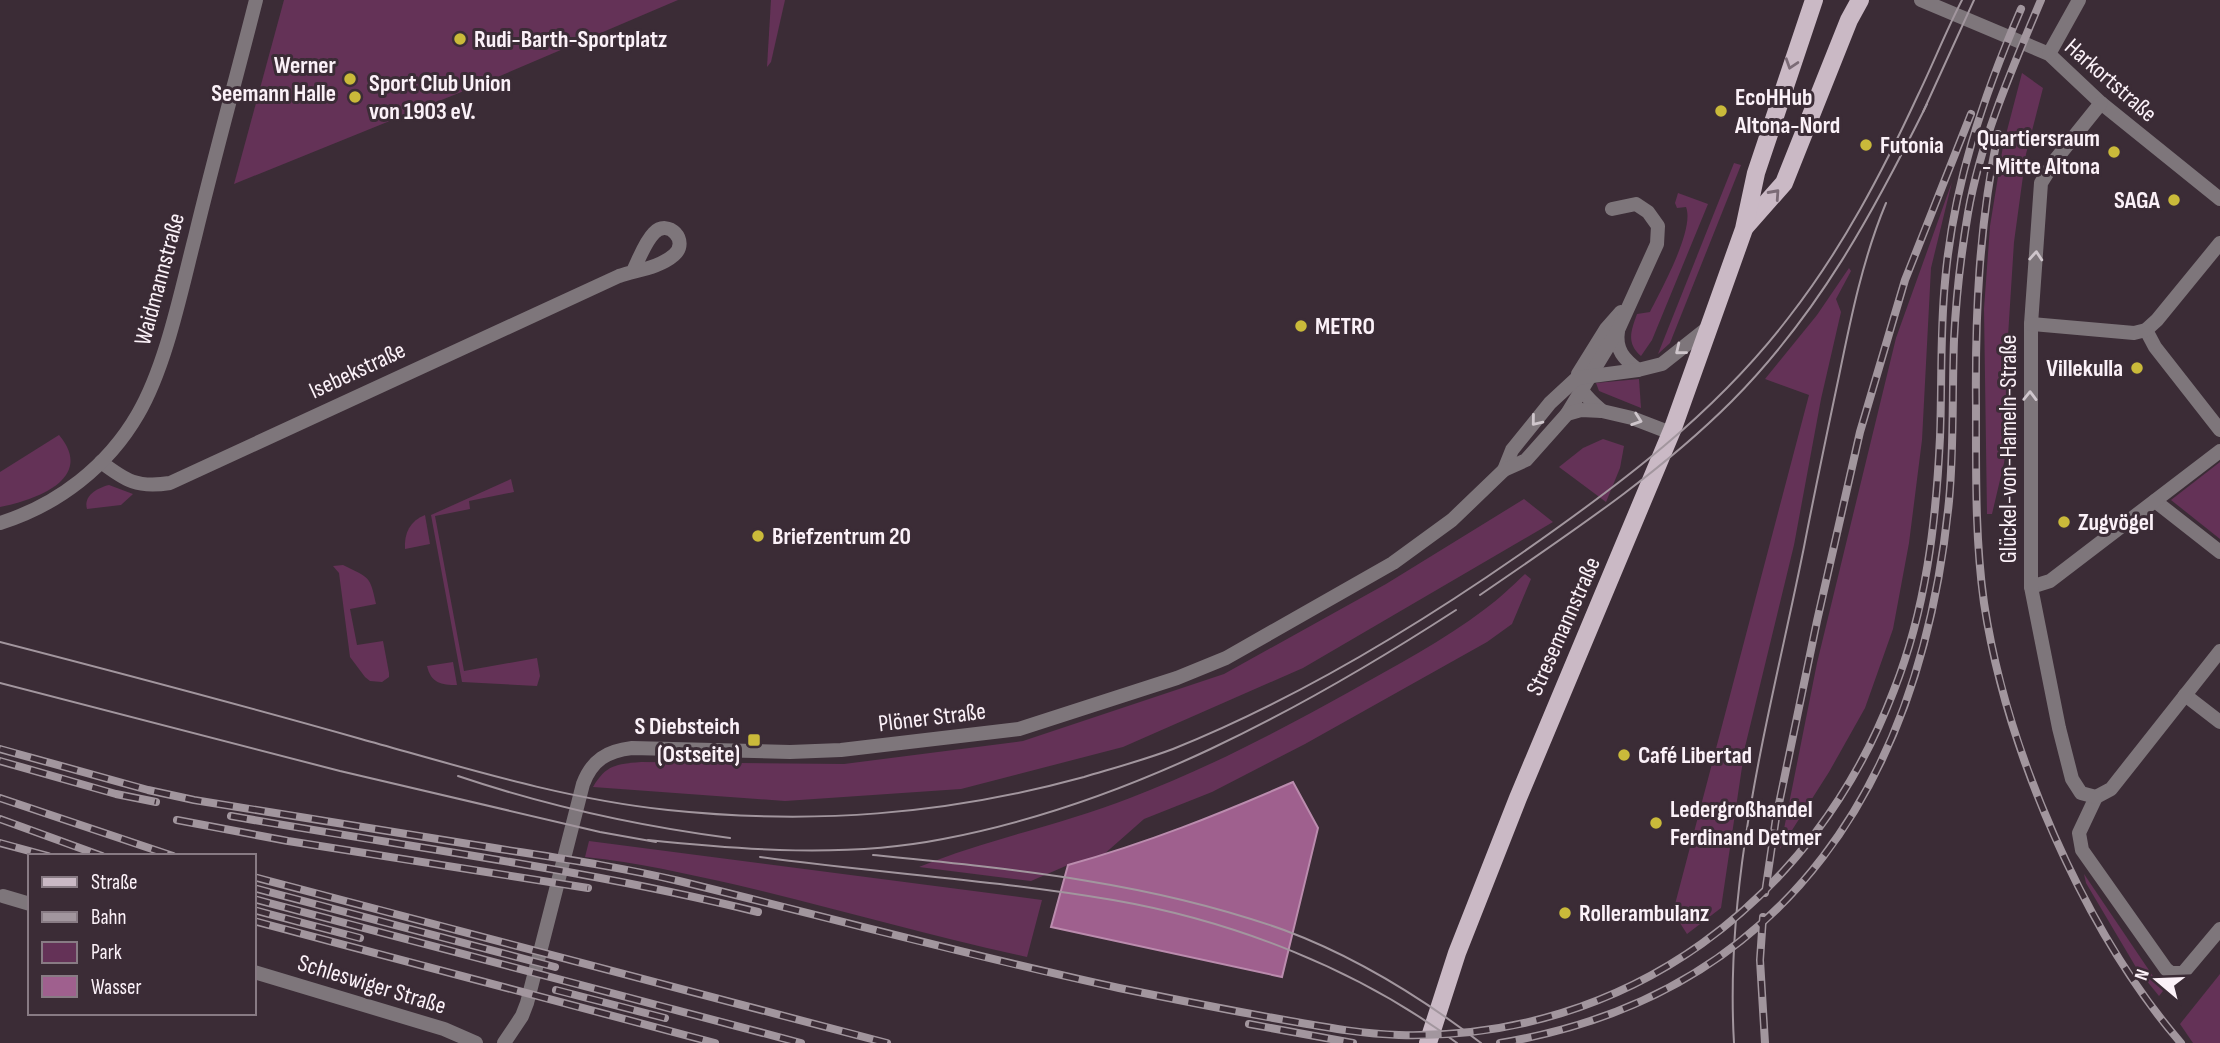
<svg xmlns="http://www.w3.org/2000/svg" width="2220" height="1043" font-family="'Sofia Sans Condensed',sans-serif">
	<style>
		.green { fill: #643257 }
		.water { fill: #9f608e; stroke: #bb8cae; stroke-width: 2 }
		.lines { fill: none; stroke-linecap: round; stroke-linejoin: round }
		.pedestrian { stroke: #7e767b; stroke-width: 14 }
		.minor { stroke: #7e767b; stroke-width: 14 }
		.tertiary { stroke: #7e767b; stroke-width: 14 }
		.primary { stroke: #cab9c5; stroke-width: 18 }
		.tram { stroke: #a2969e; stroke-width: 2 }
		.rail-casing { stroke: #a2969e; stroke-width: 8 }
		.rail { stroke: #3b2c36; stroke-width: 5; stroke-dasharray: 16; stroke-linecap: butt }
		.oneway { stroke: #7b6b76 }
		.oneway2 { stroke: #cfc6cc }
		.poi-dot { fill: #caba3a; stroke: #3b2c36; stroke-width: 2.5 }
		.labels { text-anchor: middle; stroke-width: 6; stroke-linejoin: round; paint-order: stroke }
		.poi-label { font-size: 24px; font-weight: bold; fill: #fbf1f8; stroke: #3b2c36; text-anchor: start }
		.street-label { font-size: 24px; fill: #fbf1f8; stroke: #3b2c36 }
	</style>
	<rect width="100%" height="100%" fill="#3b2c36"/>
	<g class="green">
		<polygon points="284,0 678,0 481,84 234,184"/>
		<polygon points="771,0 785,0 771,62 767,67"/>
		<polygon points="2022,73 2043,88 2026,154 2014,242 2007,352 2009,426 2004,463 1992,514 1987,514 1984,309 1990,226 2003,146"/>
		<polygon points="1734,163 1741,165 1670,343 1658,354"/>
		<polygon points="1952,182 1931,268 1922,440 1909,543 1893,629 1865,708 1829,772 1780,849 1817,663 1896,338"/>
		<path d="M1678 193 1708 204 1652 340 1641 356C1626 343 1631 331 1637 314L1650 312C1661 290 1695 229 1686 207L1677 208 1675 203Z"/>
		<polygon points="1849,268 1851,271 1836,299 1841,312 1821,399 1794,545 1745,747 1721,908 1687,934 1673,912 1809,395 1765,379 1817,315"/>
		<polygon points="1639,379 1641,408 1599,391 1596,383"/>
		<path d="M59 435C96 479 35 500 0 507V472Z"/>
		<polygon points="1603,439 1624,446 1620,468 1606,502 1559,467 1583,448"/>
		<polygon points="2220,462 2220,539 2171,500"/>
		<polygon points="511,479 514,492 469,501 470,509 435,516 464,671 537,658 540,676 537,686 462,682 431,515"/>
		<path d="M109 485 133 494 121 505 87 509C83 496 97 488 109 485Z"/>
		<path d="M1524 499 1553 522 1303 668 1123 747 961 789 785 801 593 787C606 765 616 764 641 762L844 764 1023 741 1224 674 1386 584Z"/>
		<path d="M425 515 430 544 405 549C404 533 410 521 425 515Z"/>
		<path d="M343 565C369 578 370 575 376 604L350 609 357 645 383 641 389 673V677L382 682 370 681 365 677 350 657 339 573 333 566Z"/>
		<path d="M1525 574 1531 579 1512 624 1487 642 1305 744 1212 792 1144 819 1102 856 1068 865 1031 881 919 867C988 839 1061 825 1130 798 1206 769 1279 731 1349 692 1395 666 1443 641 1485 609 1499 599 1512 586 1525 574Z"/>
		<path d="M453 662 457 685C441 685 431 683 427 666Z"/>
		<path d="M589 841 1042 900 1027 957C930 936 834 908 737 885 687 874 637 862 585 857Z"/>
		<polygon points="2084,874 2163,991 2159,996 2137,969 2086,883"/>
		<polygon points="2220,974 2220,1043 2193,1043 2180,1024"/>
	</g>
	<path class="water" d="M1293 782 1318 828 1282 977 1051 927 1068 865C1147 843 1217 815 1293 782Z"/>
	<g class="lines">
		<g class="pedestrian">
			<polyline points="2146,330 2155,347 2220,430"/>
			<polyline points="2155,501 2220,552"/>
			<polyline points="2031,587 2050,581 2220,451"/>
			<polyline points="2185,695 2220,722"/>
			<polyline points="2096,797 2079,833 2082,850 2166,969 2171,973 2183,973 2220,929"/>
		</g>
		<g class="minor">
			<polyline points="1921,0 2049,54 2101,103 2220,199"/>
			<polyline points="2049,54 2079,0"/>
			<polyline points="2101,103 2056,159 2041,183 2031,324 2031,587 2059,728 2072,779 2081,793 2096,797 2111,789 2220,651"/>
			<polyline points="2031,324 2134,333 2146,330 2157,320 2220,243"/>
			<path d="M1618 331C1615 350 1624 359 1638 370"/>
			<path d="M1602 411C1590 400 1577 390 1578 374L1606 329 1621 312"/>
			<polyline points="1567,414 1618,330 1657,244 1658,226 1648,212 1636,204 1612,209"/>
			<path d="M101 462C126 481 137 488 170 483L619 276C637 270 659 268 674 255 690 241 668 218 654 233 645 242 639 259 633 271"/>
			<path d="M0 523C58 505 108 466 138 414 166 366 181 291 195 237 214 158 236 79 256 0"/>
			<polyline points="3,896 30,904"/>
			<polyline points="254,972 444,1029 476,1043"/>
		</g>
		<g class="tertiary">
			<polyline points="1504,470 1512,450 1550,403 1577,378 1638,370 1662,364 1710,326"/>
			<path d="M504 1043 522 1016 527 1003 583 784C592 760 607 751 632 748L790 752 841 750 1019 729 1177 678 1226 658 1393 563 1452 520 1504 470 1526 460 1567 414 1581 410 1602 411 1632 418 1671 433"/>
		</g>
		<g class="primary">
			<polyline points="1746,226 1784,183 1849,20 1860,0"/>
			<polyline points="1428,1043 1457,953 1518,798 1673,428 1744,229 1756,173 1814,0"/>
		</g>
		<g class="tram">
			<polyline points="1923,112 1974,0"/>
			<path d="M1480 595C1567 535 1657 476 1732 401 1819 313 1873 213 1927 104"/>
			<path d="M0 642C120 673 241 705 361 739 462 767 563 799 668 810 811 825 945 815 1084 777 1114 768 1144 760 1173 749 1295 700 1411 630 1519 555 1618 486 1715 414 1789 317 1842 249 1882 173 1918 95 1933 64 1946 31 1962 0"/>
			<polyline points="0,683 340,771 600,832 656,842"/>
			<path d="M458 776C547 806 638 826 730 838"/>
			<path d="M648 840C745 850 846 858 943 839 1127 804 1300 711 1456 610"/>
			<path d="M873 855C1013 869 1150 882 1284 930 1354 956 1422 998 1481 1043"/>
			<path d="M760 857C877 873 996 880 1113 900 1234 921 1358 969 1457 1043"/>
			<path d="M1734 1043C1724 874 1771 711 1804 547 1815 490 1827 433 1839 376 1851 317 1863 258 1886 203"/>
		</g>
		<g class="rail-casing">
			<g id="rail">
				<path d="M1998 134C1979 225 1975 315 1976 408 1976 472 1975 539 1984 603 2006 749 2084 931 2181 1043"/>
				<path d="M0 749 148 790 194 800C288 815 382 830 475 845 543 856 612 865 679 881 826 917 971 956 1119 988 1178 1000 1237 1012 1296 1022 1330 1028 1364 1034 1399 1035 1627 1041 1814 900 1894 690 1926 609 1936 523 1940 437 1942 385 1940 333 1945 282 1953 186 1983 97 2021 9"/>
				<polyline points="0,761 116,794 156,802"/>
				<polyline points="0,798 173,856"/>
				<path d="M231 816C407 847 585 869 758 912"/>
				<polyline points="0,819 102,856"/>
				<polyline points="177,820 288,841 588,888"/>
				<polyline points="0,843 48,856"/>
				<polyline points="254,877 887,1043"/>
				<polyline points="254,888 555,967"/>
				<polyline points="1765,893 1776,818 1817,621 1860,432 1905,280 1971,114"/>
				<polyline points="254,899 801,1043"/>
				<polyline points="254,910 360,938"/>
				<polyline points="1763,917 1760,960 1765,1043"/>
				<polyline points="254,921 715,1043"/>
				<polyline points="556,990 665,1018"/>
				<polyline points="1249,1024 1353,1043"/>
				<path d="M1500 1043C1789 995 1922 776 1949 501 1954 448 1952 394 1954 340 1956 298 1961 254 1968 213 1981 139 2012 69 2041 0"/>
			</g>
		</g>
		<use href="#rail" class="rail"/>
	</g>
	<defs><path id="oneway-chevron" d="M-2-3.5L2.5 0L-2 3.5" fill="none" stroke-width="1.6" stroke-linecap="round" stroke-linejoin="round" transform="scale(1.75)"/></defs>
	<g class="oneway">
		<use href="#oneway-chevron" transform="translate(1791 64) rotate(108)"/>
		<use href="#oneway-chevron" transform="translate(1775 194) rotate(-48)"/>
	</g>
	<g class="oneway2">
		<use href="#oneway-chevron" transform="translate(2036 256) rotate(-86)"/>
		<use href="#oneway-chevron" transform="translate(1680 350) rotate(141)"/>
		<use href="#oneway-chevron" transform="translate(2030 396) rotate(-89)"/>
		<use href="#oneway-chevron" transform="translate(1637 420) rotate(19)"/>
		<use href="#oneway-chevron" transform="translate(1536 421) rotate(129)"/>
	</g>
	<g class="poi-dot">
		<circle cx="460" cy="39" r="7"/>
		<circle cx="350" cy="79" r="7"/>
		<circle cx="355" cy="97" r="7"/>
		<circle cx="1721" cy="111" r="7"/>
		<circle cx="1866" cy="145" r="7"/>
		<circle cx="2114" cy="152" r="7"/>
		<circle cx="2174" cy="200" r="7"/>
		<circle cx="1301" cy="326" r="7"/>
		<circle cx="2137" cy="368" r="7"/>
		<circle cx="2064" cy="522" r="7"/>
		<circle cx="758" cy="536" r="7"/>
		<rect x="747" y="733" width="14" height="14" rx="3.5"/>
		<circle cx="1624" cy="755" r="7"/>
		<circle cx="1656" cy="823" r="7"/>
		<circle cx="1565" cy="913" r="7"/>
	</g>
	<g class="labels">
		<g class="poi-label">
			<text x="474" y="47">Rudi-Barth-Sportplatz</text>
			<text x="336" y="73" text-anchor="end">Werner<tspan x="336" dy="28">Seemann Halle</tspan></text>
			<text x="369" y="91">Sport Club Union<tspan x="369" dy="28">von 1903 eV.</tspan></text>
			<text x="1735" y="105">EcoHHub<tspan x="1735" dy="28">Altona-Nord</tspan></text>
			<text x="2100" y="146" text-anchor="end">Quartiersraum<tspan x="2100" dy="28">- Mitte Altona</tspan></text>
			<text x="1880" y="153">Futonia</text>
			<text x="2160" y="208" text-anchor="end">SAGA</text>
			<text x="1315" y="334">METRO</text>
			<text x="2123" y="376" text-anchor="end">Villekulla</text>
			<text x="2078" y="530">Zugvögel</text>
			<text x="772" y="544">Briefzentrum 20</text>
			<text x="740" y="734" text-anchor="end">S Diebsteich<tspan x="740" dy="28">(Ostseite)</tspan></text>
			<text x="1638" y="763">Café Libertad</text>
			<text x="1670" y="817">Ledergroßhandel<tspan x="1670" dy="28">Ferdinand Detmer</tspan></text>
			<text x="1579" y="921">Rollerambulanz</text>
		</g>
		<g class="street-label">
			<text transform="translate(2111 80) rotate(41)" y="8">Harkortstraße</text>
			<text transform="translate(159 279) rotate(-75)" y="8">Waidmannstraße</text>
			<text transform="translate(357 370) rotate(-25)" y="8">Isebekstraße</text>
			<text transform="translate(2008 449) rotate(-90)" y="8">Glückel-von-Hameln-Straße</text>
			<text transform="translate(1563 626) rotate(-66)" y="8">Stresemannstraße</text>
			<text transform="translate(932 717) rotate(-7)" y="8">Plöner Straße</text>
			<text transform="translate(372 984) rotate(17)" y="8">Schleswiger Straße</text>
		</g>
	</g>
	<rect x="28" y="854" width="228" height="161" fill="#3b2c36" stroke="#887b84" stroke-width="2"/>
	<rect x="42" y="877" width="35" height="10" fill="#cab9c5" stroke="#887b84" stroke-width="2"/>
	<text x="91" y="889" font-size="21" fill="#fbf1f8">Straße</text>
	<rect x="42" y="912" width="35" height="10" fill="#a2969e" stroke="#887b84" stroke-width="2"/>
	<text x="91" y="924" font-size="21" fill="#fbf1f8">Bahn</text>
	<rect x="42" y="942" width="35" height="21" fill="#643257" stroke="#887b84" stroke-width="2"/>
	<text x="91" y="959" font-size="21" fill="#fbf1f8">Park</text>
	<rect x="42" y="976" width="35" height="21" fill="#9f608e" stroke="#887b84" stroke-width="2"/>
	<text x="91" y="994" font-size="21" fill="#fbf1f8">Wasser</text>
	<g transform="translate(2157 980) rotate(289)" stroke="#3b2c36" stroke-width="5" paint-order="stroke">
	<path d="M0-5L12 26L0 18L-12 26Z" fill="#fbf1f8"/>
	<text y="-10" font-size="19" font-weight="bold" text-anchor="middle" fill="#fbf1f8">N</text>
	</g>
</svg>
